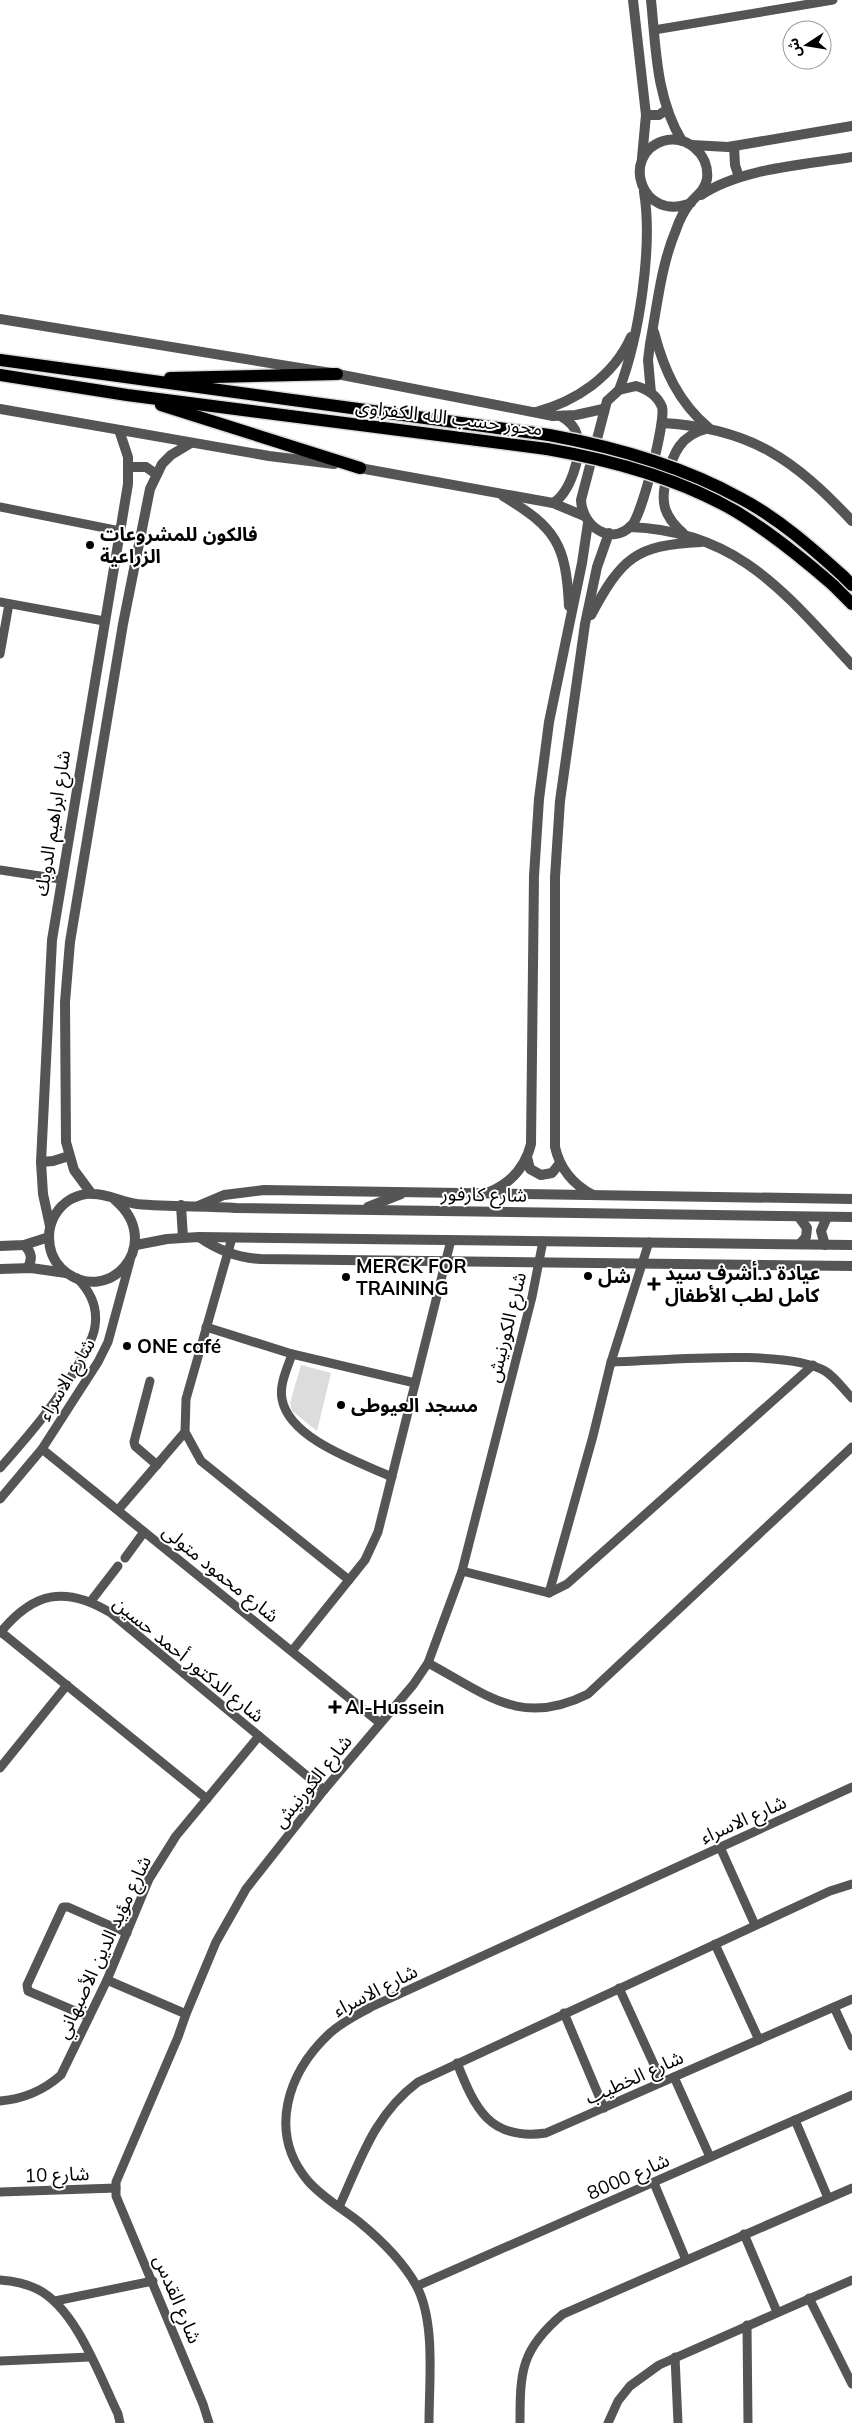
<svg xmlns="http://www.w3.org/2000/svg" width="852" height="2423" font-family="Mulish,'Noto Sans Arabic',sans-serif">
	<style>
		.grass { fill: #dcdcdc }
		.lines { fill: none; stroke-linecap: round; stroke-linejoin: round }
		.primary-casing { stroke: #dbdbdb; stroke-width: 15 }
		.minor { stroke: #555; stroke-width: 9 }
		.tertiary { stroke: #555; stroke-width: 10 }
		.primary { stroke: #000; stroke-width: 12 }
		.primary-bridge-casing { stroke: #dbdbdb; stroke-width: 15; stroke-linecap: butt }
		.primary-bridge { stroke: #000; stroke-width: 12 }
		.poi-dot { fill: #000; stroke: #fff; stroke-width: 2 }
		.labels { text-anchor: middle; stroke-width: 4; stroke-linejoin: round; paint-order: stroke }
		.street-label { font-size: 19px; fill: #000; stroke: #fff }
		.poi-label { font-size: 19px; font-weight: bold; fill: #000; stroke: #fff; text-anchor: start }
	</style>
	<rect width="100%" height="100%" fill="#fff"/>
	<polygon class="grass" points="301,1365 331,1373 317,1431 292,1411 290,1403"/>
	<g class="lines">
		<g class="primary-casing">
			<g id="primary">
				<polyline points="0,360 549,435"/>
				<polyline points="0,375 127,395 547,449"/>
				<polyline points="170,378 337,374"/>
				<polyline points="161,405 360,468"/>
				<polyline points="843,576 852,585"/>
				<polyline points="833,585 852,604"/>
			</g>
		</g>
		<g class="minor">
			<polyline points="654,30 833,0"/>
			<polyline points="0,507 120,531"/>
			<polyline points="0,602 104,621"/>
			<polyline points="0,654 9,604"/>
			<polyline points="0,870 60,879"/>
			<polyline points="232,1238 186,1399 185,1432 201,1461 349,1580"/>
			<polyline points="206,1327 292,1354 415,1383"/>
			<path d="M292 1354C288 1367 279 1384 282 1399 289 1439 359 1462 392 1477"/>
			<path d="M611 1362C661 1361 786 1348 825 1371 835 1377 844 1390 852 1398"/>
			<polyline points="150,1381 134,1442 135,1446 157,1465"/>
			<polyline points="42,1449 380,1723"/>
			<path d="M0 1468C31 1433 60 1399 82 1358 87 1348 94 1337 95 1326 98 1307 90 1291 77 1278"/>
			<polyline points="0,1499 42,1449 98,1362 108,1342 130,1261"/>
			<polyline points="118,1510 185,1432"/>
			<polyline points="125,1558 144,1532"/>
			<polyline points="462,1571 549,1593 567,1584 813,1365"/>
			<polyline points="549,1593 593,1436 611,1362 649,1242"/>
			<polyline points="91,1601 118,1566"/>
			<polyline points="1,1632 207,1799"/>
			<path d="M0 1633C33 1592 65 1585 111 1613L324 1790"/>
			<polyline points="292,1651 365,1560 378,1532 451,1240"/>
			<path d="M428 1663C486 1694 521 1728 588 1694L852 1447"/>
			<polyline points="0,1768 67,1685"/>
			<polyline points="720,1847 755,1925"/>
			<polyline points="715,1944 759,2040"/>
			<polyline points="107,1980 186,2014"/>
			<polyline points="619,1988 662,2082"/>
			<polyline points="834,2007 852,2046"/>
			<polyline points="564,2013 604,2108"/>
			<polyline points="89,2017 28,1991 27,1985 63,1907 68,1907 127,1933"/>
			<path d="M457 2063C475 2108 489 2141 546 2133L852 1999"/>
			<polyline points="674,2077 710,2157"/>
			<path d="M0 2101C24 2099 43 2091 61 2075L107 1980 149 1879 176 1836 259 1736"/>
			<polyline points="795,2120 828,2198"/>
			<polyline points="654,2183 686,2260"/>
			<polyline points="0,2192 116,2188"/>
			<path d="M339 2207C361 2159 374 2115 418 2082L830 1891 852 1884"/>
			<polyline points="744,2234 777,2312"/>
			<path d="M0 2280C13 2281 25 2283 37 2289 76 2308 100 2377 118 2414L120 2423"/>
			<polyline points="417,2286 852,2095"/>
			<polyline points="809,2298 852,2384"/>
			<polyline points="55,2301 153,2281"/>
			<polyline points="747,2325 748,2423"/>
			<polyline points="675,2357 678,2423"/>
			<polyline points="0,2361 90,2357"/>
			<polyline points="209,2423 203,2404 116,2196 116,2182 178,2037 186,2014 216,1942 246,1889 324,1790 413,1685 428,1663 462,1571 532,1297 543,1241"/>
			<path d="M429 2423C429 2382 436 2321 416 2285 402 2260 380 2239 358 2221 341 2208 322 2197 308 2181 267 2132 288 2072 330 2033 342 2022 357 2015 371 2007L852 1787"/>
			<path d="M520 2423C520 2371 521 2349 563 2314L852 2188"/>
			<polyline points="608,2423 618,2401 630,2386 659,2365 852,2280"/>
		</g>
		<g class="tertiary">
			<polyline points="633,0 646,115 642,158"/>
			<path d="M651 0C656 49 656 98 682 141"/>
			<polyline points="646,115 659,115 666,110"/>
			<polyline points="692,145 728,147 852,126"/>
			<polyline points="734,146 735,165 739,177"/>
			<path d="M701 195C742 168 804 165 852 157"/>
			<polyline points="0,319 337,374 553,416 576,415 603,409"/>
			<path d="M654 332C664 370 678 402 709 428"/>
			<path d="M636 386C647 389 657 395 662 407 666 421 642 514 632 525 611 547 582 526 581 500L607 401 619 390Z"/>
			<path d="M619 390C639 338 653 247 644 192"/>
			<path d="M651 393 648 360 650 344C657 307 661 265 676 230 679 221 684 211 690 203 697 195 705 190 707 179 710 154 686 134 663 141 620 155 641 223 691 203"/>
			<polyline points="0,409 269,456 334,464"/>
			<path d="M536 412C576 401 613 377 631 337"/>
			<path d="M663 423C750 428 794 459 852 521"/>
			<polyline points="129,467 146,467 156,474"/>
			<polyline points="354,467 553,503 584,516"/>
			<path d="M503 496C556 528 566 544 569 606"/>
			<path d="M553 503C570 493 583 454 577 435 575 427 569 421 562 417"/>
			<path d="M630 527C738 531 784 592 852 665"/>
			<path d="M683 533C675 526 668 518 665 508 662 497 664 487 667 477 673 453 681 435 706 429"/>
			<path d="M591 615C622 558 635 545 701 542"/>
			<polyline points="527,1157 530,1169 541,1175 552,1173 560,1163"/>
			<polyline points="41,1162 53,1161 69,1156"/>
			<polyline points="91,1193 74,1170 66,1142 65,1002 70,942 123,624 150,489 162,464 171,455 191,443"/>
			<path d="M487 1193C510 1184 525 1168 531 1144L534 876 539 799 549 722 582 563 588 523"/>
			<path d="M593 1195C572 1184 560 1169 555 1147V877L560 801 585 624 597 567 609 533"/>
			<path d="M115 1200C167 1244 106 1311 61 1268 53 1260 49 1248 49 1237 49 1222 57 1207 71 1199 77 1196 85 1193 93 1194 108 1194 122 1202 137 1204 169 1207 203 1206 236 1208L852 1217"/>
			<polyline points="181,1205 183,1238"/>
			<polyline points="198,1206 224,1195 264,1190 852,1199"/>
			<polyline points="368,1207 401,1194"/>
			<polyline points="799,1217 807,1228 806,1237 800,1244"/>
			<polyline points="50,1226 43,1194 41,1162 52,940 128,484 128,457 119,430"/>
			<path d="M199 1237C219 1251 238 1258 261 1259L852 1266"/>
			<path d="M24 1245C32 1252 33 1260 27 1268"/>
			<polyline points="136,1245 167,1239 199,1237 852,1245"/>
			<polyline points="825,1245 821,1231 827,1217"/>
			<polyline points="0,1246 24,1245 49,1237"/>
			<polyline points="0,1269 31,1268 66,1273"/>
		</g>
		<use href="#primary" class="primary"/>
		<g class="primary-bridge-casing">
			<g id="primary-bridge">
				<path d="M549 435C615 447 680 465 740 498 778 518 811 547 843 576"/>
				<path d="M547 449C611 460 678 478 735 511 770 532 802 558 833 585"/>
			</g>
		</g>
		<use href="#primary-bridge" class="primary-bridge"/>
	</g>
	<g class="poi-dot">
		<circle cx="90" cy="545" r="5"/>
		<circle cx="588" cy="1276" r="5"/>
		<circle cx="346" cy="1277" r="5"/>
		<path d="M651.5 1276.5h5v5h5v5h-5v5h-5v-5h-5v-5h5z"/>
		<circle cx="127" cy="1346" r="5"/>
		<circle cx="341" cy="1405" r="5"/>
		<path d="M332.5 1699.5h5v5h5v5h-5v5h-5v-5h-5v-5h5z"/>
	</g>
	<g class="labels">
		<g class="street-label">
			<text transform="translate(449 417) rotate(7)" y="7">محور حسب الله الكفراوى</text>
			<text transform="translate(52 823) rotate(-81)" y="7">شارع ابراهيم الدوبك</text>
			<text transform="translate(484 1194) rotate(1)" y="7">شارع كارفور</text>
			<text transform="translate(506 1327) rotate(-76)" y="7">شارع الكورنيش</text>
			<text transform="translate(66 1379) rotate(-59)" y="7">شارع الاسراء</text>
			<text transform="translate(221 1573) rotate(39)" y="7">شارع محمود متولى</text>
			<text transform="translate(189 1659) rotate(39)" y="7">شارع الدكتور أحمد حسين</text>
			<text transform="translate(312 1781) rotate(-51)" y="7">شارع الكورنيش</text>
			<text transform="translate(743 1819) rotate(-24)" y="7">شارع الاسراء</text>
			<text transform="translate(103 1947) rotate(-65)" y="7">شارع مؤيد الدين الأصبهاني</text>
			<text transform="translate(375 1990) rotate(-27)" y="7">شارع الاسراء</text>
			<text transform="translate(634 2077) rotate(-24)" y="7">شارع الخطيب</text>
			<text transform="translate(57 2174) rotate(-2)" y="7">شارع 10</text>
			<text transform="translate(628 2176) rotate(-24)" y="7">شارع 8000</text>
			<text transform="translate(178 2299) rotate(67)" y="7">شارع القدس</text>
		</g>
		<g class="poi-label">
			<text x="100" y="541">فالكون للمشروعات<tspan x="100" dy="22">الزراعية</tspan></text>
			<text x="356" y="1273">MERCK FOR<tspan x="356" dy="22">TRAINING</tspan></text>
			<text x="665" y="1280">عيادة د.أشرف سيد<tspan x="665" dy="22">كامل لطب الأطفال</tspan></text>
			<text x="598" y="1283">شل</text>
			<text x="137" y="1353">ONE café</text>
			<text x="351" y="1412">مسجد العيوطى</text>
			<text x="345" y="1714">Al-Hussein</text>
		</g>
	</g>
	<g transform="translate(807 45) rotate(258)"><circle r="24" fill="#ffffff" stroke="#999999"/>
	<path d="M0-4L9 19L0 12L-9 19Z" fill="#000000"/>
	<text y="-8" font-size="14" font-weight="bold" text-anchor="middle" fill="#000000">ش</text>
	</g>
</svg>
